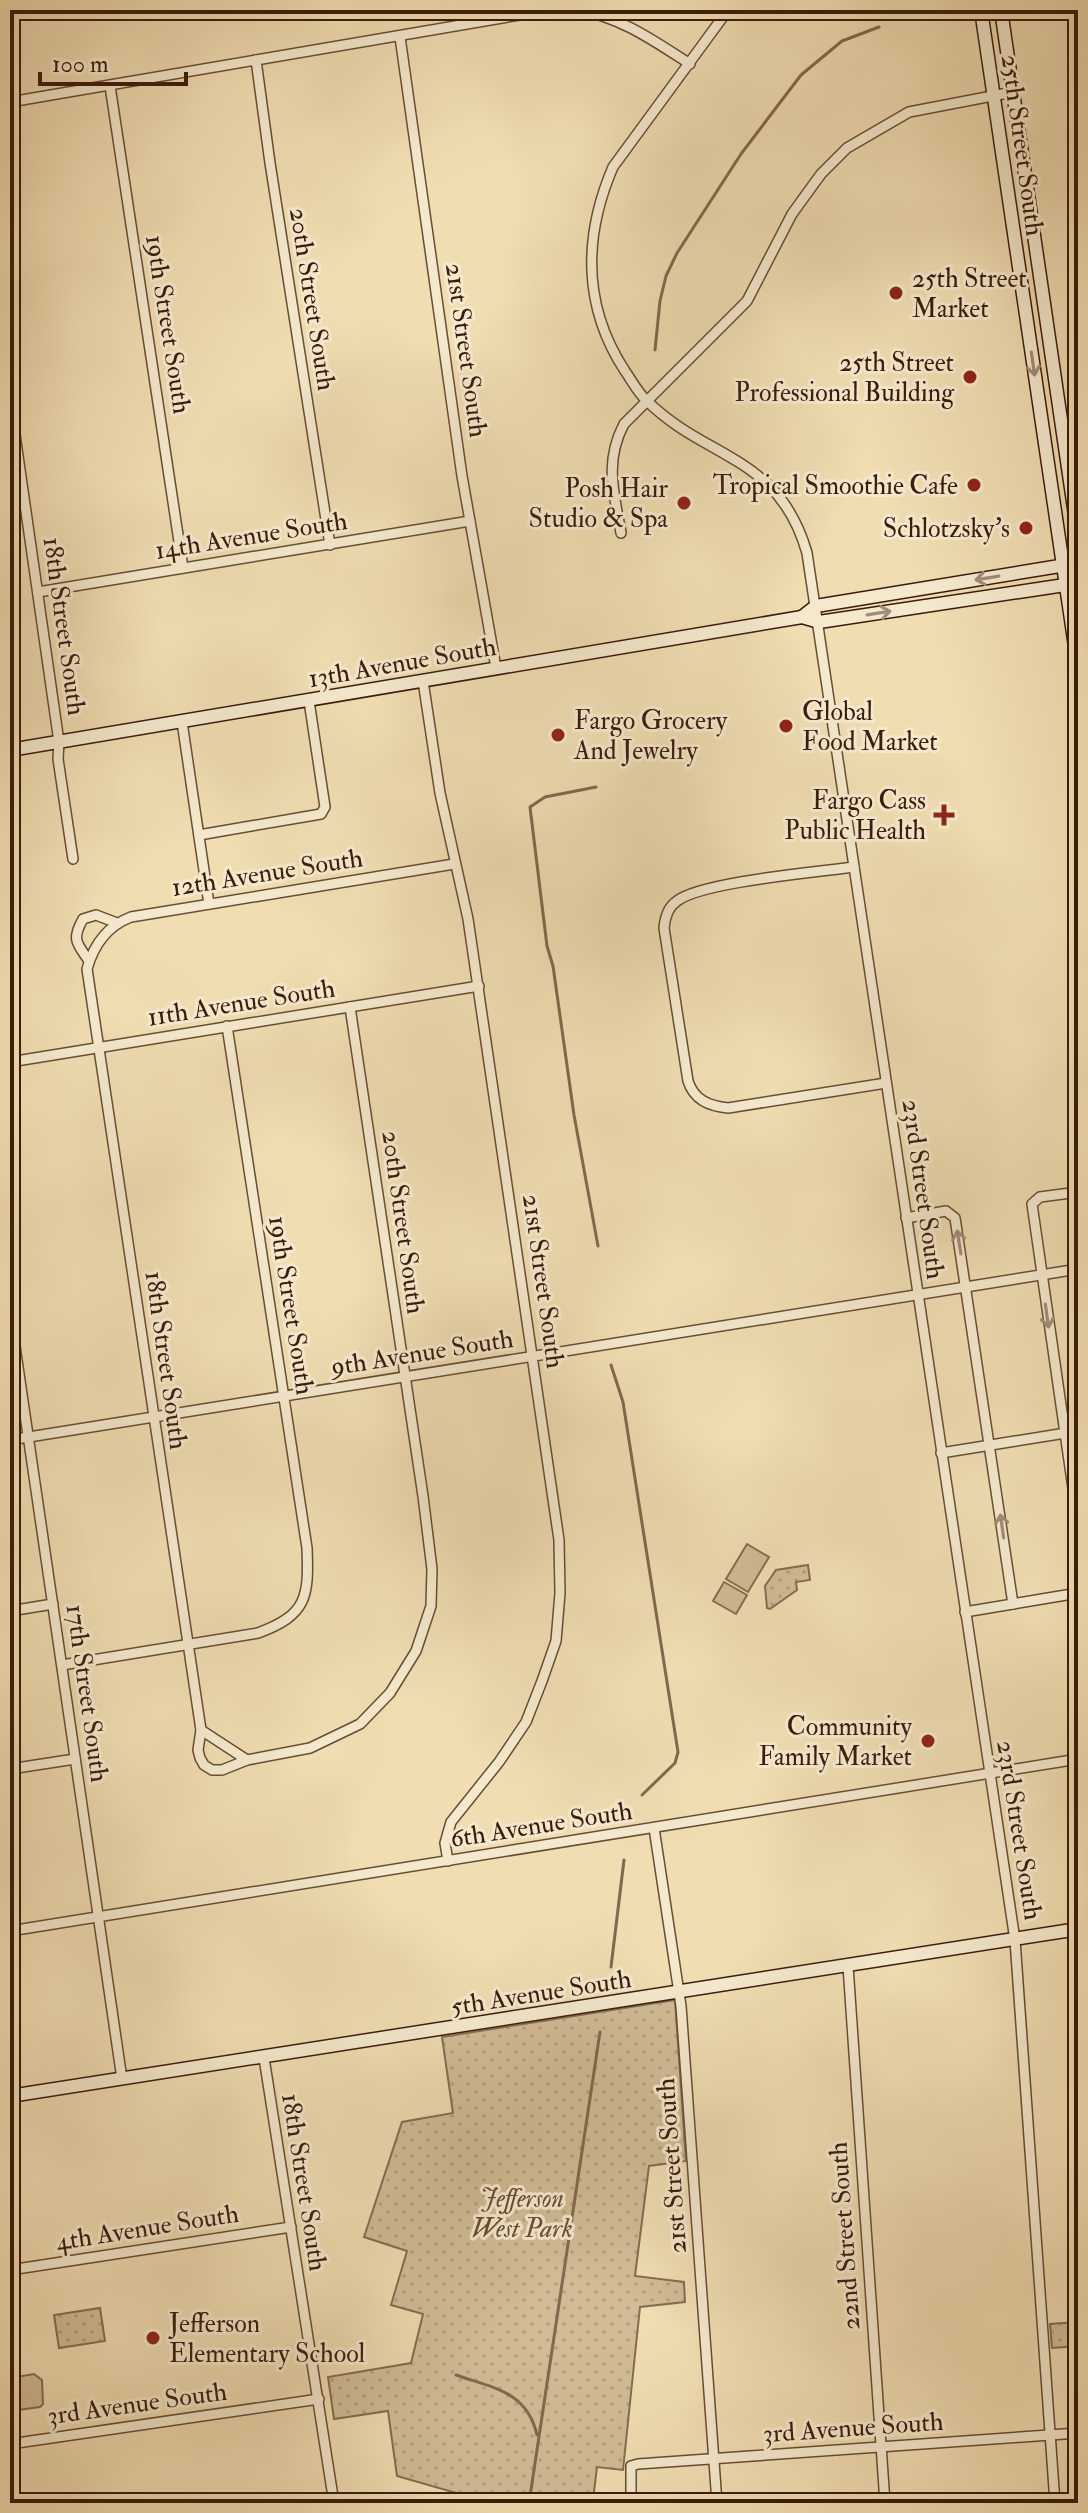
<svg xmlns="http://www.w3.org/2000/svg" width="1088" height="2513" font-family="'IM FELL Double Pica',serif">
	<style>
		.green { fill: #d1bc96; stroke: #866c52; stroke-width: 2 }
		.park { fill: url(#park-dots); stroke: #866c52; stroke-width: 2 }
		.lines { fill: none; stroke-linecap: round; stroke-linejoin: round }
		.stream { stroke: #82684e; stroke-width: 3 }
		.street-casing { stroke: #684c36; stroke-width: 12 }
		.secondary-casing { stroke: #3b1b0d; stroke-width: 15 }
		.street { stroke: #f5e9cd; stroke-width: 9 }
		.secondary { stroke: #f5e9cd; stroke-width: 12 }
		.oneway { stroke: #a18c77 }
		.poi-dot { fill: #8f2418; stroke: #f5e9cd; stroke-width: 3 }
		.labels { text-anchor: middle; stroke-width: 6; stroke-linejoin: round; paint-order: stroke }
		.street-label { font-size: 26px; fill: #3b1b0d; stroke: #f5e9cd }
		.poi-label { font-size: 26px; fill: #3b1b0d; stroke: #f5e9cd; text-anchor: end }
		.park-label { font-size: 26px; font-style: italic; fill: #684b36; stroke: #f5e9cd }
	</style>
	<defs>
		<pattern id="park-dots" width="8" height="8" patternUnits="userSpaceOnUse" patternTransform="scale(2)"><rect width="8" height="8" fill="#d1bc96"/><path d="M2 2h.1M6 6h.1" fill="none" stroke="#b4a180" stroke-width="1.8" stroke-linecap="round"/></pattern>
	</defs>
	<rect width="100%" height="100%" fill="#f0ddb2"/>
	<filter id="stains"><feTurbulence type="fractalNoise" baseFrequency=".0025" numOctaves="4"/><feColorMatrix values="0 0 0 0 .2 0 0 0 0 .09 0 0 0 0 .02 0 0 0 .5 -.17"/></filter>
	<radialGradient id="worn" r=".72"><stop offset=".6" stop-color="#630" stop-opacity="0"/><stop offset="1" stop-color="#630" stop-opacity=".3"/></radialGradient>
	<g class="green">
		<polygon points="747,1544 769,1557 748,1592 726,1579"/>
		<polygon points="724,1582 747,1595 736,1614 713,1601"/>
		<polygon points="34,2374 42,2380 43,2404 40,2407 10,2411 10,2378"/>
	</g>
	<g class="park">
		<polygon points="808,1565 810,1580 796,1582 797,1590 770,1609 767,1608 765,1586 776,1570"/>
		<polygon points="675,2000 686,2161 649,2166 635,2276 684,2282 685,2302 640,2307 623,2470 597,2467 593,2500 569,2503 491,2503 397,2476 388,2411 334,2419 328,2377 411,2363 423,2314 391,2305 407,2251 364,2237 402,2122 453,2113 442,2037"/>
		<polygon points="100,2308 105,2341 59,2348 54,2315"/>
		<polygon points="1078,2322 1078,2346 1052,2348 1050,2324"/>
	</g>
	<g class="lines">
		<g class="stream">
			<polyline points="655,350 660,301 666,276 677,253 741,154 801,75 842,41 879,27"/>
			<polyline points="596,787 545,797 530,807 547,946 553,966 574,1115 598,1246"/>
			<polyline points="611,1365 623,1402 678,1752 675,1763 642,1795"/>
			<polyline points="611,1967 624,1860"/>
			<path d="M456 2375C493 2388 527 2391 537 2435"/>
			<polyline points="529,2503 600,2032"/>
		</g>
		<g class="street-casing">
			<g id="street">
				<path d="M578 10C621 17 654 41 690 64"/>
				<path d="M728 10 613 167C583 237 583 307 625 371 632 381 638 393 647 401 707 460 779 455 807 553L1015 1940 1055 2503"/>
				<polyline points="400,37 462,476 496,668"/>
				<polyline points="256,60 270,163 330,545"/>
				<polyline points="110,86 183,568"/>
				<polyline points="10,102 549,10"/>
				<polyline points="10,400 59,742 58,759 73,859"/>
				<path d="M621 533C614 493 604 462 624 424L747 301 792 214 821 174 847 148 909 112 1013 92"/>
				<polyline points="38,592 470,521"/>
				<polyline points="423,681 440,793 468,919 559,1540 560,1593 556,1641 542,1681 526,1722 499,1762 451,1822 445,1843 448,1861"/>
				<polyline points="182,722 209,904"/>
				<polyline points="199,835 321,814 325,807 309,701"/>
				<path d="M854 867C818 872 701 882 677 901 668 907 665 917 664 928L688 1081C694 1100 709 1106 728 1108L886 1083"/>
				<path d="M89 961C77 943 71 940 83 919L96 915 117 923"/>
				<polyline points="10,1062 479,986"/>
				<polyline points="1078,1192 1040,1197 1032,1204 1078,1523"/>
				<polyline points="906,1218 946,1211 955,1218 1013,1604"/>
				<polyline points="10,1312 122,2079"/>
				<polyline points="10,1440 1078,1269"/>
				<polyline points="941,1453 1078,1431"/>
				<polyline points="10,1611 53,1604"/>
				<polyline points="965,1612 1078,1593"/>
				<path d="M62 1665 258 1633C307 1615 309 1597 307 1548L227 1026"/>
				<polyline points="201,1730 198,1750 200,1758 204,1765 212,1770 222,1770 247,1760 310,1748 360,1724 390,1693 416,1651 431,1606 432,1569 423,1496 350,1007"/>
				<path d="M247 1760 201 1730 87 969C94 944 107 926 131 917L454 864"/>
				<polyline points="10,1769 75,1759"/>
				<polyline points="654,1828 681,2006 717,2503"/>
				<polyline points="10,1931 1078,1759"/>
				<polyline points="848,1966 885,2503"/>
				<polyline points="264,2058 334,2503"/>
				<polyline points="10,2270 291,2227"/>
				<polyline points="10,2444 319,2399"/>
				<polyline points="631,2503 631,2466 638,2464 1078,2433"/>
			</g>
		</g>
		<g class="secondary-casing">
			<g id="secondary">
				<polyline points="981,10 1078,667"/>
				<polyline points="1001,10 1078,536"/>
				<polyline points="802,617 816,606 1078,563"/>
				<polyline points="10,750 802,617 819,622 1078,583"/>
				<polyline points="10,2096 1078,1929"/>
			</g>
		</g>
		<use href="#street" class="street"/>
		<use href="#secondary" class="secondary"/>
	</g>
	<defs><path id="oneway-shaft" d="M-6 0H5M1.5-3L5.5 0L1.5 3" fill="none" stroke-width="1.6" stroke-linecap="round" stroke-linejoin="round" transform="scale(2)"/></defs>
	<g class="oneway">
		<use href="#oneway-shaft" transform="translate(1033 364) rotate(82)"/>
		<use href="#oneway-shaft" transform="translate(987 578) rotate(171)"/>
		<use href="#oneway-shaft" transform="translate(879 613) rotate(-9)"/>
		<use href="#oneway-shaft" transform="translate(959 1242) rotate(-99)"/>
		<use href="#oneway-shaft" transform="translate(1047 1316) rotate(82)"/>
		<use href="#oneway-shaft" transform="translate(1002 1526) rotate(-98)"/>
	</g>
	<g class="poi-dot">
		<circle cx="896" cy="293" r="8"/>
		<circle cx="970" cy="377" r="8"/>
		<circle cx="974" cy="485" r="8"/>
		<circle cx="684" cy="503" r="8"/>
		<circle cx="1026" cy="528" r="8"/>
		<circle cx="786" cy="726" r="8"/>
		<circle cx="558" cy="735" r="8"/>
		<path d="M940 803h8v8h8v8h-8v8h-8v-8h-8v-8h8z"/>
		<circle cx="928" cy="1741" r="8"/>
		<circle cx="153" cy="2338" r="8"/>
	</g>
	<g class="labels">
		<g class="street-label">
			<text transform="translate(1023 145) rotate(82)" y="9">25th Street South</text>
			<text transform="translate(313 299) rotate(81)" y="9">20th Street South</text>
			<text transform="translate(169 324) rotate(81)" y="9">19th Street South</text>
			<text transform="translate(467 350) rotate(82)" y="9">21st Street South</text>
			<text transform="translate(251 535) rotate(-9)" y="9">14th Avenue South</text>
			<text transform="translate(65 626) rotate(82)" y="9">18th Street South</text>
			<text transform="translate(402 662) rotate(-10)" y="9">13th Avenue South</text>
			<text transform="translate(267 872) rotate(-9)" y="9">12th Avenue South</text>
			<text transform="translate(241 1002) rotate(-9)" y="9">11th Avenue South</text>
			<text transform="translate(924 1189) rotate(82)" y="9">23rd Street South</text>
			<text transform="translate(404 1222) rotate(82)" y="9">20th Street South</text>
			<text transform="translate(544 1281) rotate(82)" y="9">21st Street South</text>
			<text transform="translate(292 1305) rotate(81)" y="9">19th Street South</text>
			<text transform="translate(422 1352) rotate(-9)" y="9">9th Avenue South</text>
			<text transform="translate(167 1360) rotate(82)" y="9">18th Street South</text>
			<text transform="translate(88 1693) rotate(82)" y="9">17th Street South</text>
			<text transform="translate(541 1824) rotate(-9)" y="9">6th Avenue South</text>
			<text transform="translate(1020 1830) rotate(81)" y="9">23rd Street South</text>
			<text transform="translate(541 1992) rotate(-9)" y="9">5th Avenue South</text>
			<text transform="translate(671 2166) rotate(-94)" y="9">21st Street South</text>
			<text transform="translate(305 2182) rotate(81)" y="9">18th Street South</text>
			<text transform="translate(147 2227) rotate(-9)" y="9">4th Avenue South</text>
			<text transform="translate(844 2236) rotate(-94)" y="9">22nd Street South</text>
			<text transform="translate(137 2403) rotate(-8)" y="9">3rd Avenue South</text>
			<text transform="translate(853 2427) rotate(-4)" y="9">3rd Avenue South</text>
		</g>
		<g class="poi-label">
			<text x="912" y="287" text-anchor="start">25th Street<tspan x="912" dy="30">Market</tspan></text>
			<text x="954" y="371">25th Street<tspan x="954" dy="30">Professional Building</tspan></text>
			<text x="958" y="494">Tropical Smoothie Cafe</text>
			<text x="668" y="497">Posh Hair<tspan x="668" dy="30">Studio &amp; Spa</tspan></text>
			<text x="1010" y="537">Schlotzsky's</text>
			<text x="802" y="720" text-anchor="start">Global<tspan x="802" dy="30">Food Market</tspan></text>
			<text x="574" y="729" text-anchor="start">Fargo Grocery<tspan x="574" dy="30">And Jewelry</tspan></text>
			<text x="926" y="809">Fargo Cass<tspan x="926" dy="30">Public Health</tspan></text>
			<text x="912" y="1735">Community<tspan x="912" dy="30">Family Market</tspan></text>
			<text x="169" y="2332" text-anchor="start">Jefferson<tspan x="169" dy="30">Elementary School</tspan></text>
		</g>
		<g class="park-label">
			<text x="522" y="2207">Jefferson<tspan x="522" dy="30">West Park</tspan></text>
		</g>
	</g>
	<rect width="1088" height="2513" fill="none" stroke="#f0ddb2" stroke-width="40"/>
	<rect x="12" y="12" width="1064" height="2489" fill="none" stroke="#3b1b0d" stroke-width="4"/>
	<rect x="20" y="20" width="1048" height="2473" fill="none" stroke="#3b1b0d" stroke-width="2"/>
	<path d="M40 72v12h146v-12" fill="none" stroke="#3b1b0d" stroke-width="4"/>
	<text x="52" y="72" font-size="24" fill="#3b1b0d" stroke="#f5e9cd" stroke-width="6" paint-order="stroke">100 m</text>
	<rect width="100%" height="100%" filter="url(#stains)"/>
	<rect width="100%" height="100%" fill="url(#worn)"/>
</svg>
